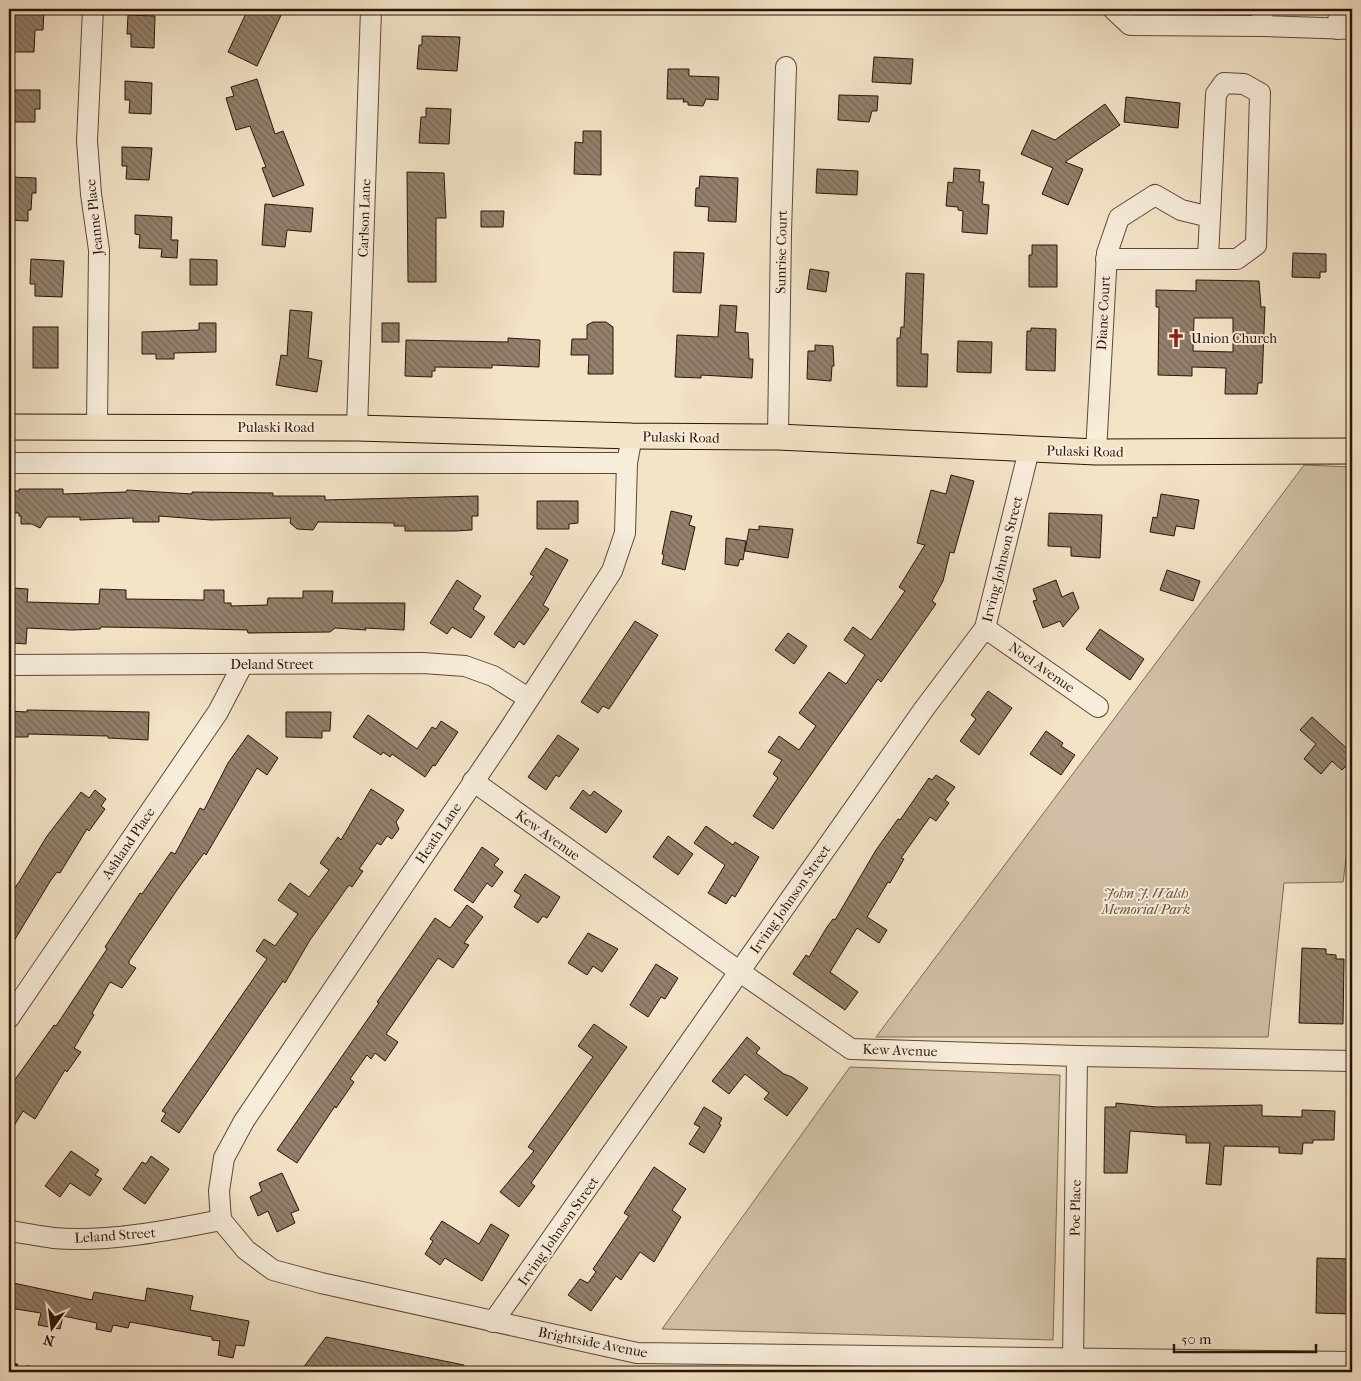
<svg xmlns="http://www.w3.org/2000/svg" width="1361" height="1381" font-family="'IM FELL French Canon',serif">
	<style>
		.green { fill: #d1c0a7; stroke: #7e6a58 }
		.building { fill: url(#building-back-hatch); stroke: #2b1409; fill-rule: evenodd }
		.lines { fill: none; stroke-linecap: round; stroke-linejoin: round }
		.minor-casing { stroke: #5d4838; stroke-width: 22 }
		.major-casing { stroke: #2b1409; stroke-width: 27 }
		.minor { stroke: #f7eddb; stroke-width: 20 }
		.major { stroke: #f3e3c7; stroke-width: 25 }
		.rail { stroke: #2b1409; stroke-width: 4; stroke-dasharray: 9 9; stroke-linecap: butt }
		.labels { text-anchor: middle; stroke-width: 4; stroke-linejoin: round; paint-order: stroke }
		.street-label { font-size: 14px; fill: #2b1409; stroke: #f7eddb }
		.poi-label { font-size: 14px; fill: #2b1409; stroke: #f7eddb; text-anchor: start }
		.park-label { font-size: 14px; font-style: italic; fill: #655040; stroke: #f7eddb }
	</style>
	<defs>
		<pattern id="building-back-hatch" width="6" height="6" patternUnits="userSpaceOnUse" patternTransform="scale(1.25)"><rect width="6" height="6" fill="#93806c"/><path d="M-1 5l2 2M0 0l6 6M5-1l2 2" fill="none" stroke="#786857"/></pattern>
	</defs>
	<rect width="100%" height="100%" fill="#f3e3c7"/>
	<filter id="stains"><feTurbulence type="fractalNoise" baseFrequency=".004" numOctaves="4"/><feColorMatrix values="0 0 0 0 .2 0 0 0 0 .09 0 0 0 0 .02 0 0 0 .5 -.17"/></filter>
	<radialGradient id="worn" r=".72"><stop offset=".6" stop-color="#630" stop-opacity="0"/><stop offset="1" stop-color="#630" stop-opacity=".3"/></radialGradient>
	<g class="green">
		<polygon points="1304,465 1352,467 1352,815 1343,882 1284,883 1268,1037 876,1037"/>
		<polygon points="850,1067 1060,1075 1053,1340 662,1329"/>
	</g>
	<g class="building">
		<polygon points="9,9 44,9 43,30 35,30 34,52 9,52"/>
		<polygon points="248,9 284,9 257,66 228,52"/>
		<polygon points="128,15 155,16 154,48 131,47 131,34 127,34"/>
		<polygon points="422,36 460,37 457,71 417,69 419,45 422,45"/>
		<polygon points="874,57 913,59 911,84 872,82"/>
		<polygon points="668,69 689,69 689,76 719,77 718,100 706,99 703,106 688,105 688,102 683,102 684,99 667,99"/>
		<polygon points="257,79 275,134 283,131 304,185 273,197 262,168 266,167 250,126 236,130 226,98 234,96 231,87"/>
		<polygon points="125,81 152,83 151,114 129,113 130,100 125,100"/>
		<polygon points="12,90 40,90 40,109 35,109 35,122 12,122"/>
		<polygon points="839,95 878,96 877,111 872,111 869,122 838,120"/>
		<polygon points="1126,97 1180,103 1178,128 1124,122"/>
		<polygon points="1105,104 1120,125 1065,162 1083,169 1068,205 1042,194 1053,168 1021,154 1032,130 1055,140"/>
		<polygon points="426,108 451,109 449,144 419,143 421,117 426,117"/>
		<polygon points="583,131 601,131 601,175 574,174 575,142 583,143"/>
		<polygon points="122,147 152,148 149,180 126,179 127,166 122,166"/>
		<polygon points="954,168 980,170 979,182 984,182 982,204 989,205 987,234 962,232 963,211 958,210 958,207 946,206 948,182 953,183"/>
		<polygon points="817,169 858,171 857,195 816,193"/>
		<polygon points="407,172 444,173 446,218 436,218 436,282 408,282"/>
		<polygon points="700,176 738,178 736,222 708,221 709,207 695,206 696,188 699,188"/>
		<polygon points="9,177 36,178 36,193 32,193 31,210 28,210 28,221 9,220"/>
		<polygon points="265,204 313,208 311,232 287,230 285,247 262,245"/>
		<polygon points="481,211 504,211 503,227 481,227"/>
		<polygon points="135,215 172,217 171,240 178,240 177,258 161,257 162,249 139,248 140,235 135,234"/>
		<polygon points="1032,245 1057,245 1057,287 1029,287 1029,255 1032,255"/>
		<polygon points="674,252 704,253 701,293 673,292"/>
		<polygon points="1293,253 1326,254 1326,272 1320,272 1320,278 1292,277"/>
		<polygon points="31,259 64,261 62,297 35,296 35,284 30,284"/>
		<polygon points="190,259 217,260 217,285 190,285"/>
		<polygon points="810,269 829,272 826,292 807,289"/>
		<polygon points="906,273 924,274 921,354 928,354 927,387 897,386 897,338 900,338 901,327 904,327"/>
		<path d="M1196 280 1259 281 1261 307H1265L1262 383H1258L1257 394H1225L1226 368 1192 367V376L1158 375 1159 307H1156V290L1196 291ZM1194 318H1233V352L1193 351Z"/>
		<polygon points="720,305 737,306 735,332 748,333 749,359 753,359 752,378 701,375 701,378 675,377 677,335 718,337"/>
		<polygon points="290,310 312,312 308,358 322,361 317,392 276,385 281,355 287,356"/>
		<polygon points="593,322 606,322 613,327 613,374 588,374 589,355 571,355 572,339 587,339 587,325"/>
		<polygon points="199,323 216,323 216,352 174,353 174,359 156,359 156,354 142,354 142,332 199,330"/>
		<rect x="382" y="323" width="17" height="19"/>
		<rect x="33" y="327" width="25" height="41"/>
		<polygon points="1031,328 1056,329 1055,371 1026,370 1027,331 1031,331"/>
		<polygon points="508,338 540,340 539,367 492,365 492,368 435,367 435,371 432,371 432,377 405,376 406,340 508,342"/>
		<polygon points="958,341 992,342 991,373 957,372"/>
		<polygon points="815,345 833,346 834,366 832,366 831,381 807,379 808,351 815,351"/>
		<polygon points="951,475 974,481 954,553 950,552 943,581 932,601 936,604 881,682 878,679 773,829 753,816 778,778 773,774 782,760 768,752 779,736 799,750 816,726 799,713 829,672 846,684 865,655 844,640 853,627 871,640 905,591 899,587 925,545 917,543 931,490 946,494"/>
		<polygon points="19,489 63,489 63,494 126,492 127,490 192,494 192,492 273,493 273,496 325,496 325,500 478,496 478,516 472,516 472,530 455,531 405,531 405,526 394,526 394,523 318,522 313,530 297,529 290,523 291,518 211,520 159,516 159,522 133,522 133,518 80,520 80,517 47,517 40,528 32,524 21,524 21,516 19,516 19,513 9,513 9,491 19,491"/>
		<polygon points="1161,494 1199,500 1194,529 1176,526 1174,536 1150,532 1153,517 1157,518"/>
		<polygon points="537,501 578,501 578,523 569,524 569,529 537,529"/>
		<polygon points="671,511 692,516 689,525 695,527 685,570 662,564 664,555 662,554"/>
		<polygon points="1049,513 1102,515 1100,558 1071,556 1071,547 1048,546"/>
		<polygon points="759,526 793,529 788,558 745,551 749,529 759,530"/>
		<polygon points="726,538 746,541 743,560 740,559 738,566 725,564"/>
		<polygon points="546,548 568,560 543,605 549,609 524,645 519,641 514,648 494,634 534,576 530,574"/>
		<polygon points="1167,570 1200,581 1193,601 1160,590"/>
		<polygon points="457,580 481,596 473,609 485,617 471,638 452,627 447,634 430,623"/>
		<polygon points="1056,580 1062,597 1073,592 1079,608 1063,627 1060,621 1043,628 1033,601 1037,600 1033,589"/>
		<polygon points="13,588 28,589 27,602 99,604 100,589 126,590 126,599 204,600 204,590 224,590 224,603 231,603 231,606 267,605 268,598 303,598 303,591 333,591 332,603 405,603 404,630 365,628 366,630 335,628 330,632 248,633 247,630 166,628 101,627 100,629 72,630 27,628 26,644 13,643 13,628 9,628 9,601 13,601"/>
		<polygon points="635,621 658,635 609,709 603,706 598,713 581,702"/>
		<polygon points="1100,629 1144,659 1130,680 1086,649"/>
		<polygon points="788,633 807,646 794,664 775,650"/>
		<polygon points="988,691 1012,708 979,755 960,741 976,719 971,715"/>
		<polygon points="27,710 149,712 148,740 108,738 108,736 28,734 28,737 9,737 9,711 27,712"/>
		<polygon points="286,712 331,712 330,731 322,731 322,738 286,737"/>
		<polygon points="368,715 417,749 432,727 436,729 441,721 458,732 435,766 433,765 425,777 392,754 390,757 383,752 381,755 353,737"/>
		<polygon points="1312,717 1352,753 1352,760 1342,770 1332,761 1321,774 1304,759 1316,744 1300,730"/>
		<polygon points="1046,731 1063,743 1061,746 1075,755 1061,775 1030,754"/>
		<polygon points="248,735 278,758 267,775 257,768 206,855 204,853 177,890 129,961 129,964 136,968 122,988 110,982 92,1013 94,1015 74,1048 81,1052 67,1072 65,1070 35,1119 23,1111 9,1134 9,1088 54,1025 56,1026 107,949 105,947 140,893 142,894 171,852 175,854 200,808 204,810 228,763"/>
		<polygon points="558,735 579,749 559,777 556,775 546,790 528,777"/>
		<polygon points="936,775 955,787 945,800 949,803 936,821 930,817 901,858 904,859 890,883 888,882 867,917 887,930 879,943 857,928 830,972 858,992 845,1010 793,974 806,955 809,957 827,927 833,919 835,920 876,850 898,819 900,820 929,778 932,780"/>
		<polygon points="371,789 404,810 396,822 399,829 392,839 387,836 381,845 377,843 359,869 363,871 352,887 349,885 344,892 310,940 285,983 283,981 179,1133 161,1121 166,1113 162,1111 267,959 256,951 264,939 275,946 298,914 278,900 290,883 309,897 329,870 320,863 338,837 341,840"/>
		<polygon points="95,790 106,799 101,806 105,809 89,831 87,829 60,873 57,872 51,880 9,949 9,886 14,889 19,882 47,836 81,792 89,798"/>
		<polygon points="583,790 590,796 594,791 622,811 606,833 570,808"/>
		<polygon points="706,826 733,845 735,842 759,857 735,897 732,895 726,904 708,893 725,865 694,843"/>
		<polygon points="668,836 693,854 678,875 653,857"/>
		<polygon points="482,847 499,859 494,865 503,872 492,887 487,883 473,903 454,890"/>
		<polygon points="525,874 560,897 547,918 543,916 538,923 514,907 521,895 514,891"/>
		<polygon points="467,905 483,917 464,943 469,945 453,968 438,958 386,1034 398,1042 385,1061 375,1053 371,1059 367,1055 350,1079 354,1082 336,1108 335,1106 297,1163 277,1150 379,1003 377,1002 435,918 450,928"/>
		<polygon points="588,933 618,949 602,972 593,966 587,975 568,963"/>
		<polygon points="1302,948 1326,949 1326,954 1336,955 1336,959 1344,959 1343,1024 1299,1023"/>
		<polygon points="656,964 678,978 665,999 661,997 648,1017 630,1005"/>
		<polygon points="594,1024 627,1047 531,1183 535,1186 519,1207 500,1192 534,1151 528,1147 593,1057 578,1046"/>
		<polygon points="747,1037 760,1048 756,1053 784,1074 792,1077 808,1088 787,1116 764,1099 769,1093 745,1074 729,1094 712,1081"/>
		<polygon points="1116,1103 1157,1107 1262,1105 1262,1116 1302,1117 1302,1110 1335,1111 1334,1140 1313,1140 1313,1143 1303,1143 1302,1154 1279,1153 1279,1147 1224,1146 1221,1185 1206,1184 1210,1143 1186,1143 1186,1135 1130,1131 1127,1173 1104,1173 1105,1107 1116,1107"/>
		<polygon points="704,1107 722,1118 719,1124 721,1125 704,1153 689,1144 700,1127 694,1124"/>
		<polygon points="71,1151 99,1170 95,1175 102,1179 90,1196 70,1183 60,1197 45,1186"/>
		<polygon points="151,1156 169,1169 145,1204 123,1189 142,1162 146,1164"/>
		<polygon points="654,1167 686,1189 672,1210 681,1217 654,1262 640,1252 621,1280 616,1276 591,1311 568,1295 580,1279 588,1283 596,1272 593,1269 629,1216 624,1213"/>
		<polygon points="282,1173 299,1210 291,1213 295,1223 277,1232 268,1211 258,1216 250,1197 262,1191 259,1183"/>
		<polygon points="442,1221 479,1244 491,1224 509,1235 482,1281 445,1258 440,1265 425,1254 433,1241 430,1239"/>
		<polygon points="1317,1258 1351,1259 1350,1314 1316,1313"/>
		<polygon points="9,1282 92,1300 94,1292 145,1301 147,1288 193,1296 190,1310 249,1321 244,1346 236,1345 233,1358 218,1355 220,1341 212,1340 212,1337 130,1322 128,1328 113,1325 111,1332 96,1329 97,1323 63,1316 60,1329 38,1325 41,1313 9,1308"/>
		<polygon points="326,1337 464,1365 463,1372 300,1372"/>
	</g>
	<g class="lines">
		<g class="minor-casing">
			<g id="minor">
				<polyline points="93,9 87,141 91,194 99,250 97,426"/>
				<polyline points="1113,9 1130,25 1263,26"/>
				<polyline points="1262,9 1263,26 1352,29"/>
				<polyline points="1338,29 1339,9"/>
				<polyline points="1106,259 1237,259 1256,245 1260,93 1244,84 1224,83 1216,94 1208,258"/>
				<polyline points="357,428 371,9"/>
				<polyline points="778,437 781,233 786,67"/>
				<polyline points="1096,452 1107,253 1119,218 1155,195 1181,210 1210,217"/>
				<polyline points="9,463 627,463"/>
				<polyline points="985,628 1098,707"/>
				<polyline points="9,665 423,663 465,666 493,676 528,698"/>
				<polyline points="473,781 740,972 851,1049 1077,1056 1352,1061"/>
				<polyline points="9,1018 218,712 243,664"/>
				<polyline points="221,1220 246,1250 273,1270 321,1283 637,1353 1352,1362"/>
				<polyline points="221,1220 219,1191 224,1158 244,1121 508,731 612,571 625,533 627,463 632,436"/>
				<path d="M9 1231C24 1233 39 1236 54 1238 105 1243 171 1230 221 1220"/>
				<polyline points="493,1322 924,709 985,628 1029,450"/>
				<polyline points="1073,1360 1077,1056"/>
			</g>
		</g>
		<g class="major-casing">
			<polyline id="major" points="9,427 357,428 632,436 778,437 1096,452 1352,451"/>
		</g>
		<use href="#minor" class="minor"/>
		<use href="#major" class="major"/>
		<polyline class="rail" points="9,1364 52,1372"/>
	</g>
	<defs>
		<g id="church-bare" transform="scale(1.5)"><path d="M-1.2-6h2.4v3.5h3.3v2.4h-3.3V6h-2.4V-.1h-3.3v-2.4h3.3Z" fill="#8f2418" stroke="#f7eddb" stroke-width="2.5" paint-order="stroke"/></g>
	</defs>
	<g fill-rule="evenodd">
		<use href="#church-bare" x="1176" y="338"/>
	</g>
	<g class="labels">
		<g class="street-label">
			<text transform="translate(94 217) rotate(-96)" y="5">Jeanne Place</text>
			<text transform="translate(364 218) rotate(-88)" y="5">Carlson Lane</text>
			<text transform="translate(781 252) rotate(-89)" y="5">Sunrise Court</text>
			<text transform="translate(1103 313) rotate(-87)" y="5">Diane Court</text>
			<text x="276" y="432">Pulaski Road</text>
			<text transform="translate(681 437) rotate(1)" y="5">Pulaski Road</text>
			<text transform="translate(1085 451) rotate(1)" y="5">Pulaski Road</text>
			<text transform="translate(1002 559) rotate(-76)" y="5">Irving Johnson Street</text>
			<text x="272" y="669">Deland Street</text>
			<text transform="translate(1042 667) rotate(35)" y="5">Noel Avenue</text>
			<text transform="translate(438 833) rotate(-56)" y="5">Heath Lane</text>
			<text transform="translate(548 835) rotate(36)" y="5">Kew Avenue</text>
			<text transform="translate(128 843) rotate(-56)" y="5">Ashland Place</text>
			<text transform="translate(790 899) rotate(-55)" y="5">Irving Johnson Street</text>
			<text transform="translate(900 1050) rotate(2)" y="5">Kew Avenue</text>
			<text transform="translate(1075 1208) rotate(-89)" y="5">Poe Place</text>
			<text transform="translate(558 1231) rotate(-55)" y="5">Irving Johnson Street</text>
			<text transform="translate(115 1235) rotate(-4)" y="5">Leland Street</text>
			<text transform="translate(593 1342) rotate(11)" y="5">Brightside Avenue</text>
		</g>
		<g class="poi-label">
			<text x="1191" y="343">Union Church</text>
		</g>
		<g class="park-label">
			<text x="1146" y="898">John J. Walsh<tspan x="1146" dy="16">Memorial Park</tspan></text>
		</g>
	</g>
	<rect width="1361" height="1381" fill="none" stroke="#f3e3c7" stroke-width="30"/>
	<rect x="10" y="10" width="1341" height="1361" fill="none" stroke="#2b1409" stroke-width="2.5"/>
	<rect x="15" y="15" width="1331" height="1351" fill="none" stroke="#2b1409"/>
	<g transform="translate(52 1328) rotate(194)" stroke="#f7eddb" stroke-width="4" paint-order="stroke">
	<path d="M0-4L9 19L0 12L-9 19Z" fill="#2b1409"/>
	<text y="-8" font-size="14" font-weight="bold" text-anchor="middle" fill="#2b1409">N</text>
	</g>
	<path d="M1174 1344v8h142v-8" fill="none" stroke="#2b1409" stroke-width="2.5"/>
	<text x="1181" y="1344" font-size="15" fill="#2b1409" stroke="#f7eddb" stroke-width="4" paint-order="stroke">50 m</text>
	<rect width="100%" height="100%" filter="url(#stains)"/>
	<rect width="100%" height="100%" fill="url(#worn)"/>
</svg>
